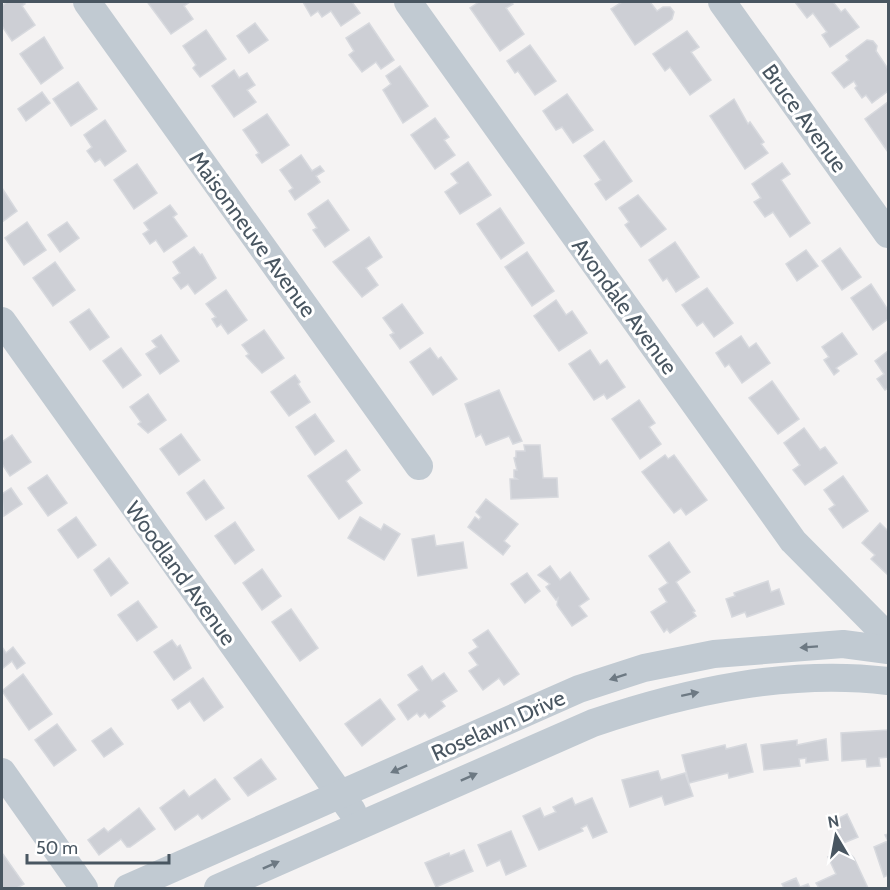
<svg xmlns="http://www.w3.org/2000/svg" width="890" height="890" font-family="Cabin,sans-serif">
	<style>
		.building { fill: #cdcfd5; stroke: #d7d9de; stroke-width: 1.5 }
		.lines { fill: none; stroke-linecap: round; stroke-linejoin: round }
		.minor { stroke: #c1cad2; stroke-width: 28 }
		.oneway { fill: #6d7983 }
		.labels { text-anchor: middle; stroke-width: 6; stroke-linejoin: round; paint-order: stroke }
		.street-label { font-size: 22px; fill: #495661; stroke: #fff }
	</style>
	<rect width="100%" height="100%" fill="#f5f3f3"/>
	<g class="building">
		<polygon points="7,2 23,2 25,4 22,6 35,25 12,41 2,26 2,6"/>
		<polygon points="151,2 190,2 184,6 193,19 171,34 148,3"/>
		<polygon points="303,2 352,2 360,13 341,26 331,11 322,17 318,11 311,16"/>
		<polygon points="479,2 511,2 513,4 506,8 524,34 500,51 470,8"/>
		<polygon points="622,2 650,2 657,11 663,7 670,7 674,12 672,19 635,45 611,9"/>
		<polygon points="795,2 833,2 841,12 845,9 859,27 830,47 822,35 827,32 813,13 807,18"/>
		<polygon points="255,23 268,40 249,53 237,36"/>
		<polygon points="369,23 394,60 381,69 376,62 362,72 349,55 354,51 346,38"/>
		<polygon points="206,30 226,59 200,77 193,68 196,65 183,46"/>
		<polygon points="687,31 699,47 691,52 711,80 690,95 670,67 665,71 653,54"/>
		<polygon points="44,37 63,68 41,84 20,54"/>
		<polygon points="867,40 873,41 877,46 876,51 888,69 888,91 872,103 866,95 862,98 855,88 857,86 854,81 844,88 832,73 849,60 846,56"/>
		<polygon points="530,45 556,81 535,95 518,71 515,73 507,61"/>
		<polygon points="400,66 428,106 403,123 383,90 391,84 386,76"/>
		<polygon points="234,70 239,78 247,73 255,85 247,90 256,102 234,117 212,86"/>
		<polygon points="78,82 97,109 71,126 53,99"/>
		<polygon points="42,92 50,103 26,121 18,109"/>
		<polygon points="567,94 593,130 573,143 562,127 556,130 543,111"/>
		<polygon points="734,99 748,124 750,122 764,142 761,144 768,153 745,169 710,116"/>
		<polygon points="888,102 888,152 865,119"/>
		<polygon points="267,114 289,145 262,163 256,155 259,153 243,130"/>
		<polygon points="435,118 449,137 444,140 455,155 435,169 411,135"/>
		<polygon points="105,120 126,151 105,166 100,159 95,162 87,151 92,147 84,135"/>
		<polygon points="604,141 632,181 606,200 595,184 601,180 584,156"/>
		<polygon points="301,155 312,171 320,166 324,171 316,176 320,182 295,200 289,191 293,188 280,170"/>
		<polygon points="468,162 491,195 460,214 445,192 458,183 451,174"/>
		<polygon points="782,163 790,174 781,180 810,223 790,237 773,212 765,217 754,202 761,198 752,184"/>
		<polygon points="137,164 157,193 134,209 114,180"/>
		<polygon points="2,188 17,211 2,222"/>
		<polygon points="638,195 666,229 641,247 625,225 629,222 619,208"/>
		<polygon points="328,200 349,230 325,247 313,230 317,228 308,214"/>
		<polygon points="170,205 177,214 173,217 187,236 164,252 156,240 150,244 143,234 149,230 144,223"/>
		<polygon points="500,208 524,243 501,259 477,224"/>
		<polygon points="27,222 46,250 24,265 5,238"/>
		<polygon points="67,222 79,238 60,252 48,235"/>
		<polygon points="369,237 382,257 366,268 378,285 362,297 333,262"/>
		<polygon points="675,242 699,277 676,292 667,278 663,281 649,260"/>
		<polygon points="194,247 200,255 202,254 216,278 195,294 188,284 181,289 173,278 180,273 173,262"/>
		<polygon points="840,248 861,277 842,290 822,261"/>
		<polygon points="806,250 818,266 797,281 786,264"/>
		<polygon points="527,252 554,291 532,306 505,267"/>
		<polygon points="55,262 75,290 53,306 33,278"/>
		<polygon points="871,284 888,310 888,319 873,330 851,298"/>
		<polygon points="707,288 733,323 714,337 703,322 697,326 682,305"/>
		<polygon points="226,290 247,320 228,334 221,324 217,327 212,319 216,317 206,304"/>
		<polygon points="556,300 566,315 572,311 587,333 559,351 534,316"/>
		<polygon points="402,304 423,333 400,349 390,335 394,333 383,318"/>
		<polygon points="89,309 109,337 90,350 70,322"/>
		<polygon points="264,330 284,358 262,373 246,356 249,354 242,345"/>
		<polygon points="842,333 857,354 836,368 839,371 834,375 824,360 829,357 822,347"/>
		<polygon points="161,335 179,361 160,374 146,354 157,347 152,341"/>
		<polygon points="741,336 749,348 756,343 770,363 742,383 729,364 725,367 716,353"/>
		<polygon points="121,348 141,375 123,388 103,361"/>
		<polygon points="430,348 438,359 441,357 457,379 433,395 410,362"/>
		<polygon points="590,350 600,365 607,360 625,387 607,399 604,394 594,400 569,364"/>
		<polygon points="888,351 888,388 885,390 877,379 884,374 875,361"/>
		<polygon points="295,375 300,382 298,384 310,402 289,416 271,392"/>
		<polygon points="772,381 799,419 778,434 749,398"/>
		<polygon points="499,390 522,441 513,444 509,436 486,445 481,434 476,437 465,404"/>
		<polygon points="148,394 166,420 148,433 138,424 141,422 130,407"/>
		<polygon points="639,400 655,423 649,427 661,444 640,459 612,419"/>
		<polygon points="315,414 334,441 315,455 296,427"/>
		<polygon points="804,428 820,450 825,447 837,463 805,485 793,470 800,465 784,443"/>
		<polygon points="181,434 200,460 179,475 160,449"/>
		<polygon points="12,435 31,462 10,476 2,464 2,442"/>
		<polygon points="524,445 540,445 543,478 557,478 558,497 511,499 510,479 517,479 514,477 514,470 517,470 514,458 516,457 516,451 525,451"/>
		<polygon points="346,450 360,470 346,481 362,503 339,519 308,476"/>
		<polygon points="665,455 668,459 674,455 707,500 686,515 681,508 674,513 642,472"/>
		<polygon points="47,475 67,503 48,516 28,488"/>
		<polygon points="843,476 868,511 843,528 829,509 835,505 824,490"/>
		<polygon points="204,480 224,508 206,520 187,493"/>
		<polygon points="11,488 22,504 4,516 2,494"/>
		<polygon points="486,499 518,524 504,541 510,546 503,555 468,527 475,517 479,520 481,517 476,512"/>
		<polygon points="76,517 96,545 78,558 58,530"/>
		<polygon points="360,517 381,530 384,524 400,534 384,560 348,538"/>
		<polygon points="235,522 254,550 235,564 215,536"/>
		<polygon points="880,523 888,531 888,575 871,559 875,555 862,543"/>
		<polygon points="434,535 436,546 463,542 467,568 418,576 412,539"/>
		<polygon points="669,542 690,572 676,582 695,611 693,612 696,616 670,633 667,629 664,632 651,612 667,602 659,589 668,583 649,556"/>
		<polygon points="109,558 128,583 111,596 94,570"/>
		<polygon points="550,566 560,580 570,572 589,599 579,606 587,616 572,626 557,605 558,598 556,600 546,587 550,584 538,575"/>
		<polygon points="262,569 281,596 262,610 243,583"/>
		<polygon points="527,573 540,591 525,603 511,584"/>
		<polygon points="768,581 771,592 779,589 784,604 747,617 745,612 732,617 726,599 735,596 734,593"/>
		<polygon points="138,601 157,627 137,641 118,615"/>
		<polygon points="291,609 318,648 300,661 272,622"/>
		<polygon points="488,630 519,674 504,685 499,678 483,690 469,671 478,665 469,653 478,647 473,640"/>
		<polygon points="172,640 177,647 180,645 191,668 174,680 154,652"/>
		<polygon points="2,647 6,653 13,647 25,663 17,669 12,661 2,669"/>
		<polygon points="422,666 432,681 444,673 457,691 441,701 445,706 429,718 425,713 420,717 417,713 408,720 398,705 419,690 408,675"/>
		<polygon points="23,674 52,714 29,730 2,691"/>
		<polygon points="203,678 223,707 204,721 190,701 178,709 172,700"/>
		<polygon points="380,699 395,719 362,746 345,724"/>
		<polygon points="57,724 76,750 54,766 35,740"/>
		<polygon points="111,728 123,744 104,757 92,741"/>
		<polygon points="888,730 888,757 879,758 880,766 867,767 866,759 842,761 841,733"/>
		<polygon points="826,739 828,760 806,763 806,758 799,759 800,766 764,770 761,745 797,740 797,745"/>
		<polygon points="746,744 753,772 729,778 728,773 689,783 682,755 725,745 726,749"/>
		<polygon points="261,759 276,779 248,796 234,778"/>
		<polygon points="658,771 661,780 685,773 693,796 665,805 662,796 630,807 622,780"/>
		<polygon points="215,779 230,799 202,819 198,814 175,830 160,808 184,790 189,797"/>
		<polygon points="572,798 575,805 592,798 607,832 593,838 587,825 581,828 583,831 539,850 523,816 540,808 544,817 556,812 553,807"/>
		<polygon points="139,808 155,829 130,847 127,847 121,839 99,855 88,840 104,828 108,832"/>
		<polygon points="847,814 858,837 841,844 831,822"/>
		<polygon points="511,831 526,866 506,875 500,860 487,866 478,845"/>
		<polygon points="888,834 888,875 884,877 874,847 888,841 885,835"/>
		<polygon points="464,850 473,871 436,887 425,863 449,853 450,856"/>
		<polygon points="846,850 854,858 868,888 819,888 816,883 836,874 828,857"/>
		<polygon points="2,853 24,884 17,888 2,888"/>
		<polygon points="796,878 800,887 808,884 810,888 784,888 782,884"/>
	</g>
	<g class="lines">
		<g class="minor">
			<polyline points="87,2 419,466"/>
			<polyline points="408,2 793,541 888,637"/>
			<polyline points="722,2 888,234"/>
			<polyline points="2,321 352,811"/>
			<polyline points="2,772 84,888"/>
			<polyline points="128,888 579,689 644,668 714,654 843,644 888,650"/>
			<path d="M218 888 593 723C688 691 789 669 888 681"/>
		</g>
	</g>
	<defs><path id="oneway-solid" d="M-6-.8H1V-3.2L6.5 0L1 3.2V.8H-6Z" transform="scale(1.5)"/></defs>
	<g class="oneway">
		<use href="#oneway-solid" transform="translate(809 647) rotate(176)"/>
		<use href="#oneway-solid" transform="translate(618 677) rotate(162)"/>
		<use href="#oneway-solid" transform="translate(690 694) rotate(-12)"/>
		<use href="#oneway-solid" transform="translate(399 769) rotate(156)"/>
		<use href="#oneway-solid" transform="translate(469 777) rotate(-24)"/>
		<use href="#oneway-solid" transform="translate(271 865) rotate(-24)"/>
	</g>
	<g class="labels">
		<g class="street-label">
			<text transform="translate(805 118) rotate(54)" y="8">Bruce Avenue</text>
			<text transform="translate(253 234) rotate(54)" y="8">Maisonneuve Avenue</text>
			<text transform="translate(625 306) rotate(54)" y="8">Avondale Avenue</text>
			<text transform="translate(181 573) rotate(54)" y="8">Woodland Avenue</text>
			<text transform="translate(498 725) rotate(-24)" y="8">Roselawn Drive</text>
		</g>
	</g>
	<rect width="890" height="890" fill="none" stroke="#495661" stroke-width="6"/>
	<g transform="translate(836 836) rotate(350)" stroke="#ffffff" stroke-width="4.5" paint-order="stroke">
	<path d="M0-4.5L10 22L0 15L-10 22Z" fill="#495661"/>
	<text y="-9" font-size="16" font-weight="bold" text-anchor="middle" fill="#495661">N</text>
	</g>
	<path d="M27 854v9h142v-9" fill="none" stroke="#495661" stroke-width="3"/>
	<text x="36" y="854" font-size="18" fill="#495661" stroke="#ffffff" stroke-width="4.5" paint-order="stroke">50 m</text>
</svg>
